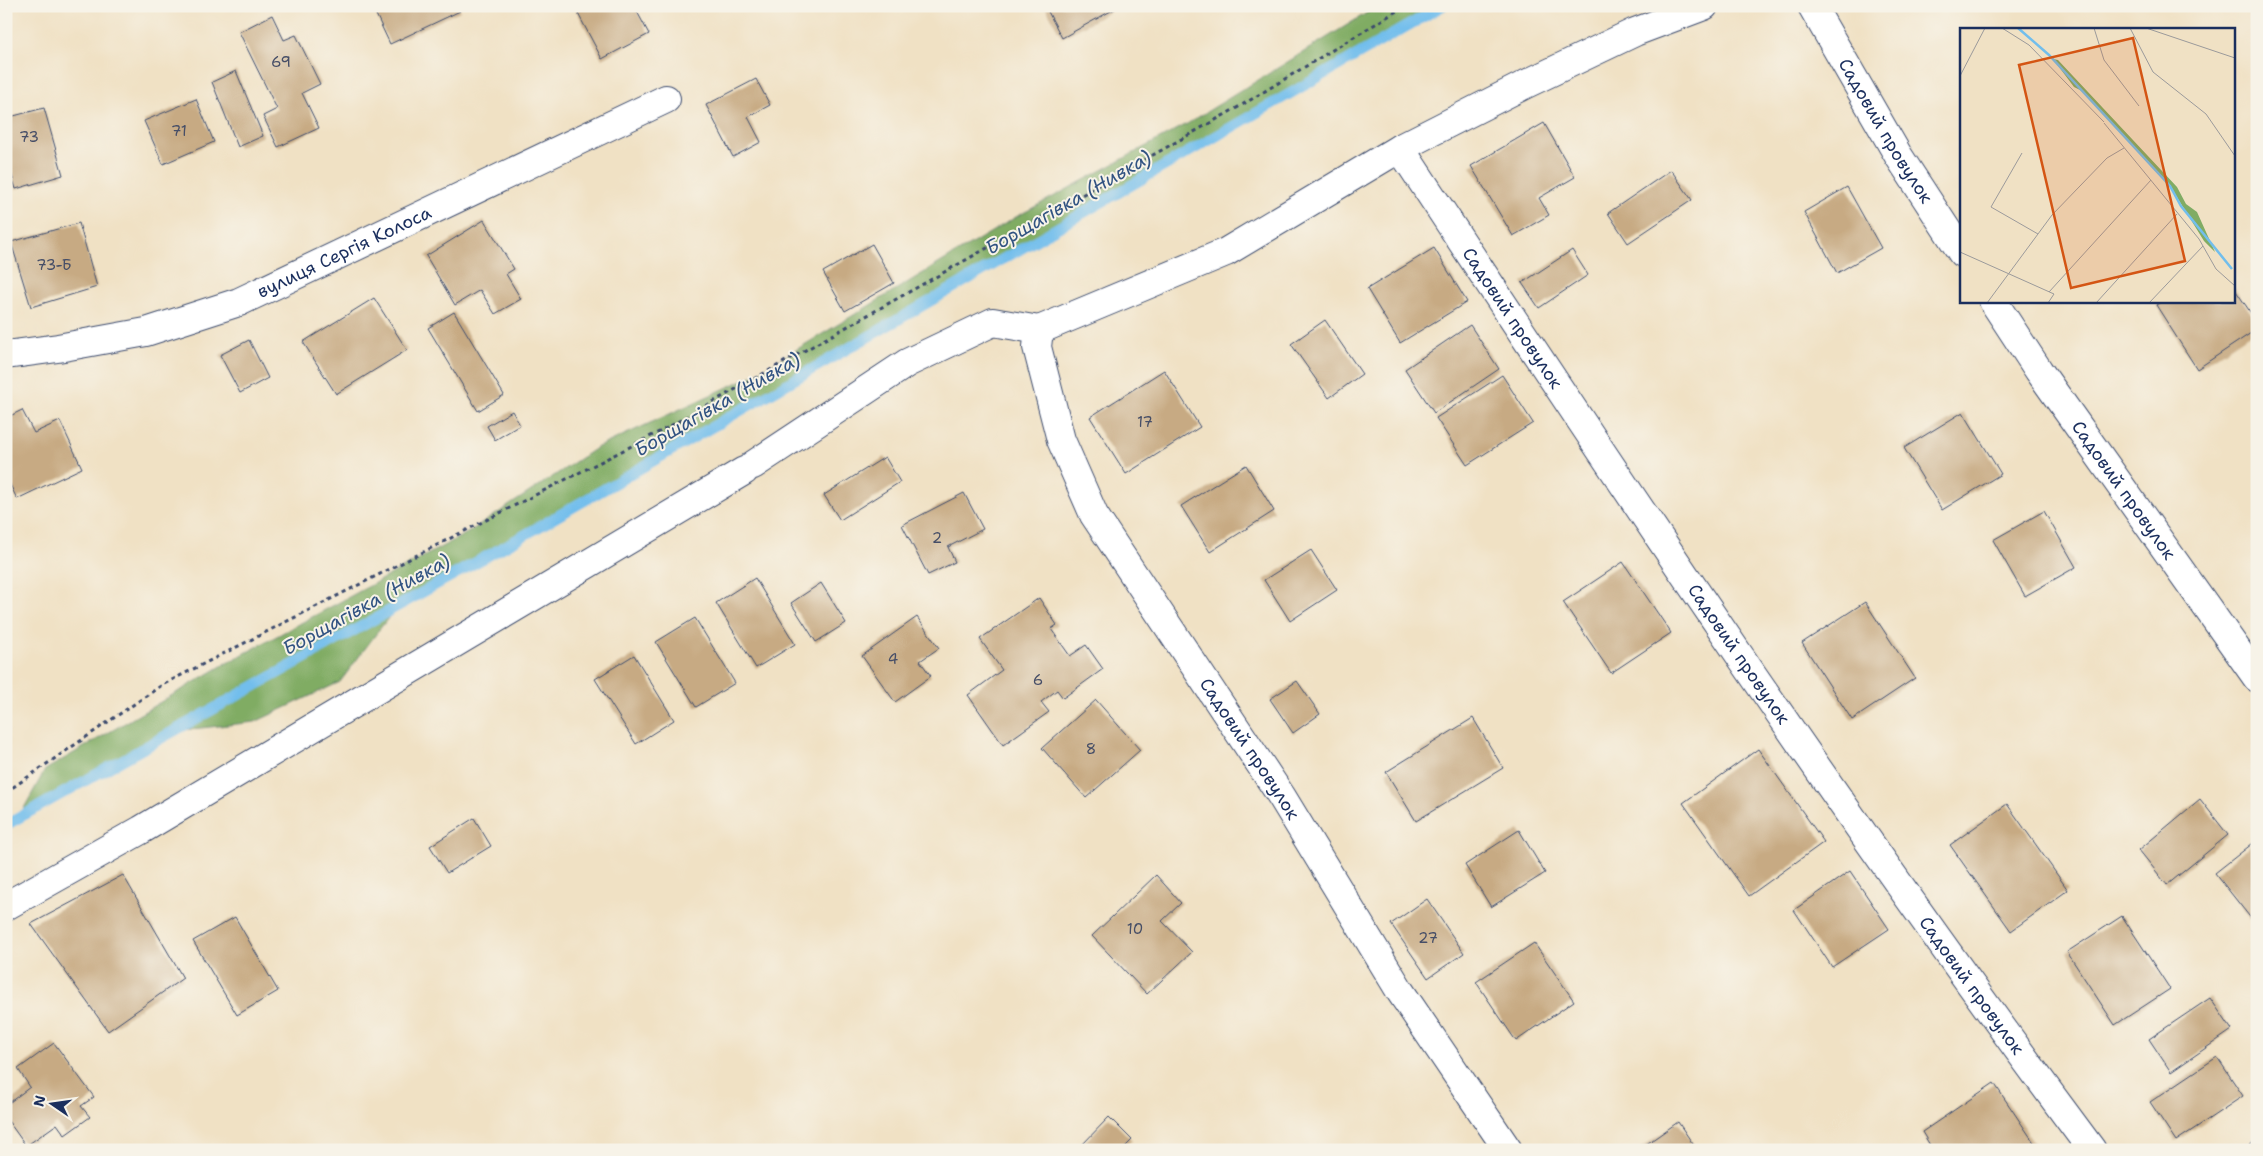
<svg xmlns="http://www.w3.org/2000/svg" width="2263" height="1156" font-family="'Shantell Sans',sans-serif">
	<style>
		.forest { fill: #80ac64; stroke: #4e6e61 }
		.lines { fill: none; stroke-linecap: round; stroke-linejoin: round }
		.stream { stroke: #72beec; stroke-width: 11 }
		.building { fill: #c7aa83 }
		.street-casing { stroke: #3b4a6d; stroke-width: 30 }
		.path { stroke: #3b4a6d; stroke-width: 3; stroke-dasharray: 4 4; stroke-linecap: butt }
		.street { stroke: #fff; stroke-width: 28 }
		.labels { text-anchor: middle; stroke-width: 4; stroke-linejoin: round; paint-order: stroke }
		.number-label { font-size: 15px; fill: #464e67 }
		.street-label { font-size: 18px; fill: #1b2f5e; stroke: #f7f3e8 }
		.water-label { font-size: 19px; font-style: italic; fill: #315382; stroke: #f7f3e8 }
		.inset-river { fill: none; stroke: #72beec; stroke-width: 2.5 }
		.inset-road { fill: none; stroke: #9b9a9b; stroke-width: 1 }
		.view { fill: #d45514; fill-opacity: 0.15; stroke: #d45514; stroke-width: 2.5 }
		.inset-edge { fill: none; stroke: #1b2f5e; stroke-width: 2.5 }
	</style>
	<rect width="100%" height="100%" fill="#f7f3e8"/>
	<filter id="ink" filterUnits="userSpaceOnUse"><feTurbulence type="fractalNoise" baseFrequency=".02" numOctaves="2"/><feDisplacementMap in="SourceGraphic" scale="10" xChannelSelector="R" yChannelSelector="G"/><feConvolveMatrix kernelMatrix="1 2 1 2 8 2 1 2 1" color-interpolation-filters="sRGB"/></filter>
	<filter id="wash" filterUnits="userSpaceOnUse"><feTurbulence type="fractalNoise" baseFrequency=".0096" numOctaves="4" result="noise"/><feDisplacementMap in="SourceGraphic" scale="20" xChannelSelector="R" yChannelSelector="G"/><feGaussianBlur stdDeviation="1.12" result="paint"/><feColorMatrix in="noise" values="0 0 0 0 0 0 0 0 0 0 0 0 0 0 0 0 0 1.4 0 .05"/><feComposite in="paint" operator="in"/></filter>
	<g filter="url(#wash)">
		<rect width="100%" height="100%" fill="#f0e1c4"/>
		<polygon class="forest" points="1378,6 1442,6 523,536 397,606 340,682 255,722 174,731 18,819 45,770 225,664 469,532 596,448 756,374 1016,217 1187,124"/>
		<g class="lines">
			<polyline class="stream" points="6,825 523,536 1442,6"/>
		</g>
		<g id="blocks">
			<g class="building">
				<polygon points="372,6 458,6 460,11 390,44"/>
				<polygon points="574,6 634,6 649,34 602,59"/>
				<polygon points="1045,6 1120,6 1062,38"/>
				<polygon points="272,15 284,40 296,35 320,84 302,93 319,128 278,147 263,116 277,109 239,32"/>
				<polygon points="236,71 263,136 238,147 212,82"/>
				<polygon points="756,79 770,105 748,117 761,142 733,157 706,105"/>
				<polygon points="196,99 214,142 163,164 144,121"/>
				<polygon points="44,108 63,175 16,189 6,156 6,118"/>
				<polygon points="1544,123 1575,177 1539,198 1549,215 1513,236 1471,166"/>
				<polygon points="1671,170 1692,200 1628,243 1608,213"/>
				<polygon points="1847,187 1881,248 1837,273 1804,212"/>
				<polygon points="484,220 514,269 506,274 521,299 495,314 480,290 455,305 426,256"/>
				<polygon points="79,223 97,287 31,307 11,242"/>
				<polygon points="872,244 894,283 845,311 823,272"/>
				<polygon points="1434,248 1467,302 1400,343 1367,289"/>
				<polygon points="1572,250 1588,275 1539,308 1522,283"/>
				<polygon points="2234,288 2257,322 2257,329 2197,369 2156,305 2162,301 2234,301"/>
				<polygon points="374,298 407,350 336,394 303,342"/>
				<polygon points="454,312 504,395 478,411 428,328"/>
				<polygon points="1325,320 1362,374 1329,398 1291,344"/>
				<polygon points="1470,325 1499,369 1434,413 1405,369"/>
				<polygon points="249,340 268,378 240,393 220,355"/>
				<polygon points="1164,370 1200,427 1126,474 1090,417"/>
				<polygon points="1502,375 1533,423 1467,465 1436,418"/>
				<polygon points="22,410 34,433 60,421 82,468 17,499 6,476 6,418"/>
				<polygon points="512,411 520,425 495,440 487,426"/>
				<polygon points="1963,412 2001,474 1942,510 1904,448"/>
				<polygon points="885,457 900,482 840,520 824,495"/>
				<polygon points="1246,465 1274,511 1210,552 1181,506"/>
				<polygon points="964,493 983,529 948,547 955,562 928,575 902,525"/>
				<polygon points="2044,511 2076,567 2025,596 1993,540"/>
				<polygon points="1311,550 1337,590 1290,621 1264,580"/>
				<polygon points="1623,562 1671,633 1611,673 1563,602"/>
				<polygon points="755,578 795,644 756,668 716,603"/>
				<polygon points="821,583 846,623 816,642 791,603"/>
				<polygon points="1039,598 1057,625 1051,629 1070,656 1086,645 1103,669 1063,698 1057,690 1041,702 1049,712 1003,745 968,695 1002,670 980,639"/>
				<polygon points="1865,602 1915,678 1852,720 1802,643"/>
				<polygon points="917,617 939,648 920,661 931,676 895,702 862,656"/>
				<polygon points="695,618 735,683 696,707 656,642"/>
				<polygon points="634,655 674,720 636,744 595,679"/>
				<polygon points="1297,681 1320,714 1293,733 1270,699"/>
				<polygon points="1096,700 1140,750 1086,798 1042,748"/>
				<polygon points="1473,718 1503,768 1416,821 1386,772"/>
				<polygon points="1758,749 1824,842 1749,896 1683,803"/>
				<polygon points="2200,799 2228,835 2167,885 2139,850"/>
				<polygon points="2007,804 2068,890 2011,931 1950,845"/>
				<polygon points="474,818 491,846 447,873 430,846"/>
				<polygon points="1519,830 1545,873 1491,907 1465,865"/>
				<polygon points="2257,840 2257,926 2215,873"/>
				<polygon points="1850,871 1889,929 1832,967 1794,910"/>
				<polygon points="123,875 183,978 108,1031 31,924"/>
				<polygon points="1156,875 1181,903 1162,921 1192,952 1147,994 1092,936"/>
				<polygon points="1427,899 1464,953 1428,978 1391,924"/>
				<polygon points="2122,916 2170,989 2115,1025 2067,952"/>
				<polygon points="235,917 278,991 237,1015 193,941"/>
				<polygon points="1534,943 1574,1001 1516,1041 1476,982"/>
				<polygon points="2210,998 2232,1030 2171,1072 2149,1039"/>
				<polygon points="54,1043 94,1097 81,1106 90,1117 65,1135 57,1124 26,1146 6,1118 6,1105 30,1087 18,1069"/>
				<polygon points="2217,1057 2243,1096 2176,1141 2150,1102"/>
				<polygon points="1994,1083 2039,1150 1933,1150 1922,1132"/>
				<polygon points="1109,1117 1132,1140 1122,1150 1082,1150 1080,1147"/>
				<polygon points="1678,1122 1697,1150 1638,1150"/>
				<polygon points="2257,1137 2257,1150 2247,1150"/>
			</g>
		</g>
	</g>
	<g filter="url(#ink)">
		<use href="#blocks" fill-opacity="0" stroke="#3b4a6d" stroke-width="1"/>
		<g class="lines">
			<g class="street-casing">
				<g id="street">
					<path id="s1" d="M1812 6 1898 155 1962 253"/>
					<path id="s2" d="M1400 148C1623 487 1849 824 2092 1150"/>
					<path id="s3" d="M1993 301 2039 371 2257 678"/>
					<path id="s4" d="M1039 330 1037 347 1061 440 1094 515 1282 797 1400 991 1508 1150"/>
					<path id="s5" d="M6 355 58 348 146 332 239 302 666 99"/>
					<polyline points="753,465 907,363 993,322 1039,330 1226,252 1400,148 1526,84 1635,32 1704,6"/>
					<polyline points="6,906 141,830 744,471"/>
				</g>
			</g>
			<polyline class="path" points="6,792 162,685 663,430 1242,105 1405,6"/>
			<use href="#street" class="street"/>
		</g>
	</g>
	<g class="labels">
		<g class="number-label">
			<text x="281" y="67">69</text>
			<text x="179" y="136">71</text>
			<text x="29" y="142">73</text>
			<text x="54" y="270">73-Б</text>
			<text x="1145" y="427">17</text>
			<text x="937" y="543">2</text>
			<text x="893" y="664">4</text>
			<text x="1038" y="685">6</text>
			<text x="1091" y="754">8</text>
			<text x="1135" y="934">10</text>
			<text x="1428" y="943">27</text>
		</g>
		<g class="street-label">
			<text dy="6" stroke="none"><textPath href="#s1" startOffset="145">Садовий провулок</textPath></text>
			<text dy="6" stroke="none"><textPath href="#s5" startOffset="356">вулиця Сергія Колоса</textPath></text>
			<text dy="6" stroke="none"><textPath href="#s2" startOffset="204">Садовий провулок</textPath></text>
			<text dy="6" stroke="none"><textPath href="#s3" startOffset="230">Садовий провулок</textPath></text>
			<text dy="6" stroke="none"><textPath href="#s2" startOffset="609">Садовий провулок</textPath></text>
			<text dy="6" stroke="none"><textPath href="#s4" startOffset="476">Садовий провулок</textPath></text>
			<text dy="6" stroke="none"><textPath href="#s2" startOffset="1014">Садовий провулок</textPath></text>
		</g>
		<g class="water-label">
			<text transform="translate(1068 202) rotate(-30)" y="7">Борщагівка (Нивка)</text>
			<text transform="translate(717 404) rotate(-30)" y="7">Борщагівка (Нивка)</text>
			<text transform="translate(366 604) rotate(-29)" y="7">Борщагівка (Нивка)</text>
		</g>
	</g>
	<g transform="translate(1960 28)">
		<rect width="275" height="275" fill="#f0e1c4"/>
		<path d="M93 31 98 32 217 159 226 176 237 184 255 224 244 213 210 158 122 63 114 59Z" fill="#80ac64"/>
		<path class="inset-river" d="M58 0 89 27 210 158 221 178 272 241"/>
		<path class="inset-road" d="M42 0 69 17 144 94M134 0 144 32 179 78M170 0 193 44 246 86 275 128M186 0 275 30M0 48 25 0M144 95 239 211 256 241 275 258M62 125 31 179 78 206M0 224 94 266 88 275M89 264 191 152M27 275 92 187 147 130 164 120M136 275 217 186M189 275 243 218"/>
		<path class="view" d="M173 10 225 233 111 260 59 37Z"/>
		<rect width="275" height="275" class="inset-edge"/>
	</g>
	<rect width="2263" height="1156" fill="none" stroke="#f7f3e8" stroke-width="25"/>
	<g transform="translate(52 1104) rotate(283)" stroke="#f7f3e8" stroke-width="4" paint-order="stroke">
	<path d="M0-4L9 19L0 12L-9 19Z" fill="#1b2f5e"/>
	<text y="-8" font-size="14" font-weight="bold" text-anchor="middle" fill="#1b2f5e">N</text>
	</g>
</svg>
